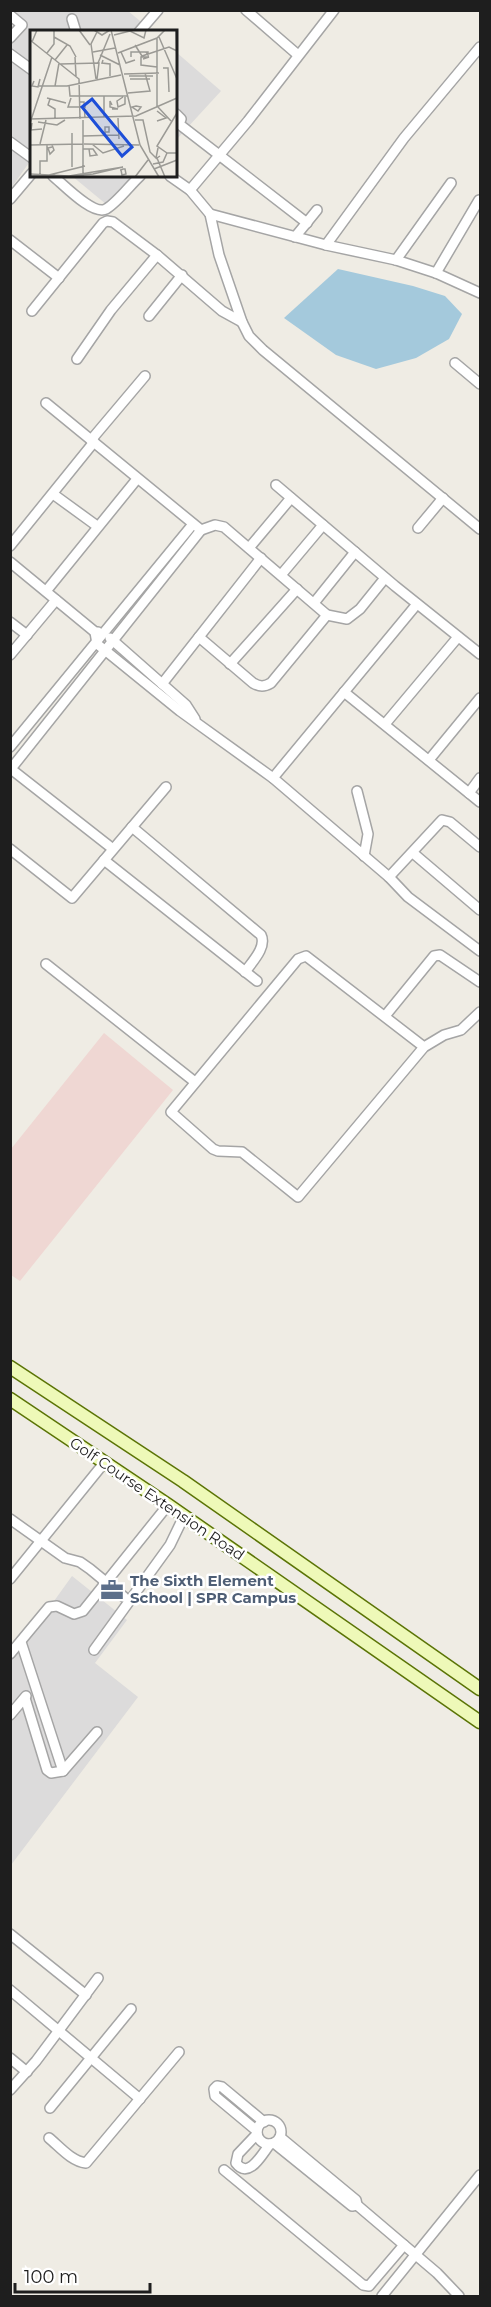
<svg xmlns="http://www.w3.org/2000/svg" width="491" height="2307" font-family="Montserrat,sans-serif">
	<style>
		.residential { fill: #dcdbdb }
		.commercial { fill: #efd7d3 }
		.water { fill: #a4c9dc }
		.lines { fill: none; stroke-linecap: round; stroke-linejoin: round }
		.minor-casing { stroke: #a5a5a5; stroke-width: 12 }
		.secondary-casing { stroke: #5b7406; stroke-width: 15 }
		.minor { stroke: #fff; stroke-width: 9 }
		.secondary { stroke: #eef9b8; stroke-width: 12 }
		.labels { text-anchor: middle; stroke-width: 5; stroke-linejoin: round; paint-order: stroke }
		.street-label { font-size: 15px; fill: #1e1e1e; stroke: #fff }
		.service-label { font-size: 15px; font-weight: bold; fill: #4e5e75; stroke: #fff; text-anchor: start }
		.inset-road { fill: none; stroke: #9b9a95; stroke-width: 1.5 }
		.view { fill: #1d4ed8; fill-opacity: 0.15; stroke: #1d4ed8; stroke-width: 3 }
		.inset-edge { fill: none; stroke: #1e1e1e; stroke-width: 3 }
	</style>
	<rect width="100%" height="100%" fill="#efece4"/>
	<g class="residential">
		<polygon points="11,11 128,11 152,31 32,32 31,160 11,188"/>
		<polygon points="176,52 221,91 176,140"/>
		<polygon points="72,176 143,176 112,209"/>
		<polygon points="72,1576 127,1620 95,1663 138,1697 11,1865 11,1661"/>
	</g>
	<polygon class="commercial" points="104,1033 173,1090 20,1281 11,1275 11,1149"/>
	<polygon class="water" points="338,269 413,286 445,296 462,314 449,339 416,358 376,369 336,355 284,318"/>
	<g class="lines">
		<g class="minor-casing">
			<g id="minor">
				<polyline points="246,10 298,55"/>
				<polyline points="10,15 22,25 10,38"/>
				<polyline points="72,19 76,32"/>
				<polyline points="139,32 158,10"/>
				<polyline points="10,54 32,70"/>
				<polyline points="176,114 181,119 179,124 307,223"/>
				<polyline points="10,142 32,158"/>
				<path d="M53 176C63 184 93 216 106 209 117 203 131 184 140 176"/>
				<polyline points="170,176 190,190 210,214 219,255 242,322 249,336 263,350 480,529"/>
				<polyline points="190,190 248,121 334,10"/>
				<polyline points="10,199 32,173"/>
				<polyline points="210,214 326,245 396,260 436,273 480,293"/>
				<polyline points="295,237 317,210"/>
				<polyline points="10,240 59,278"/>
				<polyline points="326,245 404,138 480,47"/>
				<polyline points="396,260 451,183"/>
				<polyline points="436,273 479,200"/>
				<polyline points="32,311 103,223 107,221 113,222 157,255 222,311 242,322"/>
				<polyline points="149,316 182,275"/>
				<polyline points="77,359 111,310 157,255"/>
				<polyline points="455,363 480,384"/>
				<polyline points="46,403 201,530 215,525 224,527 327,615 347,619 360,609 385,578"/>
				<polyline points="91,440 145,376"/>
				<polyline points="276,485 395,586 480,654"/>
				<polyline points="53,494 97,526"/>
				<polyline points="418,528 443,498"/>
				<polyline points="10,546 94,442"/>
				<polyline points="249,548 291,498"/>
				<polyline points="10,562 95,632 98,632"/>
				<polyline points="281,575 323,525"/>
				<polyline points="47,590 137,479"/>
				<polyline points="314,603 355,552"/>
				<polyline points="10,622 27,635"/>
				<polyline points="95,632 97,644 106,651 180,711 273,778 389,877 408,897 480,951"/>
				<path d="M199 637 253 683C260 687 264 687 271 683L327 615"/>
				<polyline points="110,638 186,705 195,719"/>
				<polyline points="10,655 56,600"/>
				<polyline points="230,664 297,589"/>
				<polyline points="162,684 261,558"/>
				<polyline points="344,692 480,802"/>
				<polyline points="385,724 458,637"/>
				<polyline points="10,747 193,524"/>
				<polyline points="429,760 480,698"/>
				<polyline points="11,769 113,849"/>
				<polyline points="10,770 201,530"/>
				<polyline points="273,778 417,604"/>
				<polyline points="357,791 368,834 364,856"/>
				<polyline points="469,793 480,778"/>
				<path d="M132 827 261 935C267 947 252 962 245 972"/>
				<polyline points="10,849 72,898 166,787"/>
				<polyline points="413,853 480,910"/>
				<polyline points="104,860 257,981"/>
				<polyline points="389,877 442,820 450,822 480,847"/>
				<polyline points="46,964 195,1082"/>
				<polyline points="385,1016 434,956 440,955 480,982"/>
				<polyline points="424,1047 306,956 298,959 171,1112 213,1149 218,1151 242,1152 298,1197 424,1047 444,1035 461,1030 480,1012"/>
				<polyline points="10,1519 65,1558 80,1562 90,1569 124,1597"/>
				<polyline points="10,1579 104,1463"/>
				<polyline points="21,1642 63,1771"/>
				<polyline points="94,1650 170,1545 184,1516"/>
				<polyline points="10,1654 49,1607 57,1606 74,1614 83,1611 168,1505"/>
				<polyline points="25,1698 47,1770 51,1773 63,1771 97,1732"/>
				<polyline points="10,1715 26,1696"/>
				<polyline points="10,1934 86,1995"/>
				<polyline points="10,1990 140,2099"/>
				<polyline points="10,2058 27,2072"/>
				<polyline points="10,2090 36,2061 98,1978"/>
				<polyline points="50,2108 131,2009"/>
				<circle cx="269" cy="2132" r="12"/>
				<polyline points="257,2131 215,2096 214,2089 217,2086 222,2087 264,2122"/>
				<path d="M257 2134 238 2154 236 2163C249 2180 262 2154 270 2144"/>
				<path d="M49 2138C60 2147 71 2161 86 2163L179 2052"/>
				<polyline points="274,2143 352,2206 357,2205 356,2200 280,2137"/>
				<polyline points="224,2170 363,2285 369,2286 404,2245"/>
				<polyline points="357,2205 437,2273 459,2296"/>
				<polyline points="382,2296 480,2175"/>
			</g>
		</g>
		<g class="secondary-casing">
			<g id="secondary">
				<polyline points="10,1367 183,1481 480,1689"/>
				<polyline points="10,1399 168,1505 480,1722"/>
			</g>
		</g>
		<use href="#minor" class="minor"/>
		<use href="#secondary" class="secondary"/>
	</g>
	<defs>
		<g id="office-bare" transform="scale(1.8)"><path d="M-6-3h4V-5.5h4V-3h4V5H-6ZM-1-4.5V-3h2v-1.5ZM-6 0V1H6V0Z" fill="#5c6f8a" stroke="#fff" stroke-width="2.5" paint-order="stroke"/></g>
	</defs>
	<g fill-rule="evenodd">
		<use href="#office-bare" x="112" y="1590"/>
	</g>
	<g class="labels">
		<g class="street-label">
			<text transform="translate(157 1499) rotate(34)" y="5">Golf Course Extension Road</text>
		</g>
		<g class="service-label">
			<text x="130" y="1586">The Sixth Element<tspan x="130" dy="17">School | SPR Campus</tspan></text>
		</g>
	</g>
	<g transform="translate(30 30)">
		<rect width="147" height="147" fill="#efece4"/>
		<path class="inset-road" d="M49 0 60 15M64 0 72 5 80 0M81 0 110 115 129 147M146 0 147 34M84 5 100 1 114 8 116 0M24 7 40 16 46 27M129 7 147 49M127 8V76L141 91M0 10 49 49 50 89M2 12 7 0H15M105 15 112 26 139 17 147 21M63 22 85 18M91 22 96 33 105 30M17 23 24 14V0M88 23 127 8 135 0M70 25 90 35M45 27 46 46M101 27V22H118V25L116 22M113 29 119 27H111V35L127 37M25 30 37 15M73 30 72 33 80 34V46M68 33 80 4M30 34 69 33 67 49M133 38H138L139 62M94 44 129 43M99 46H123M66 49 61 14 67 2M100 49H120M4 51 2 56 8 57 10 49M39 55 40 66H98M9 56H37L91 45M25 56 29 33M98 63 120 61 115 43M74 66V87M93 67 87 71 88 77 95 74V67M17 68 36 73M41 68 38 77H56M20 69 18 75 25 79V89M50 72H54L55 88M106 76 111 77 108 81 102 77ZM82 79H88L80 77V71L82 75M88 88 89 109M0 89 106 86 147 68M105 90H113L120 122 126 128 128 118M127 91 136 88 127 81M8 92 27 95 35 90M0 93 22 27M2 93 1 100 12 99M53 106 89 105M75 106V97H79V102H75M10 114 16 90M54 114 109 115M62 114 73 123 94 116M0 115 53 114M22 115 24 120 20 124 18 118 22 117M53 119H63L67 125 60 126 59 119M137 123 127 116 147 83M130 126 127 128 135 147M123 134 133 132 137 123H147M42 137V103M124 139 147 130M90 140H91L93 139H95L96 144 92 145 91 140M0 144 39 146 93 137 63 144 34 147 0 145M19 145 55 136M10 146V131H17V115M53 146V90M105 147 118 130"/>
		<path class="view" d="M62 69 102 117 92 126 52 77Z"/>
		<rect width="147" height="147" class="inset-edge"/>
	</g>
	<rect width="491" height="2307" fill="none" stroke="#1e1e1e" stroke-width="24"/>
	<path d="M15 2283v9h135v-9" fill="none" stroke="#1e1e1e" stroke-width="3"/>
	<text x="24" y="2283" font-size="18" fill="#1e1e1e" stroke="#ffffff" stroke-width="4.5" paint-order="stroke">100 m</text>
</svg>
